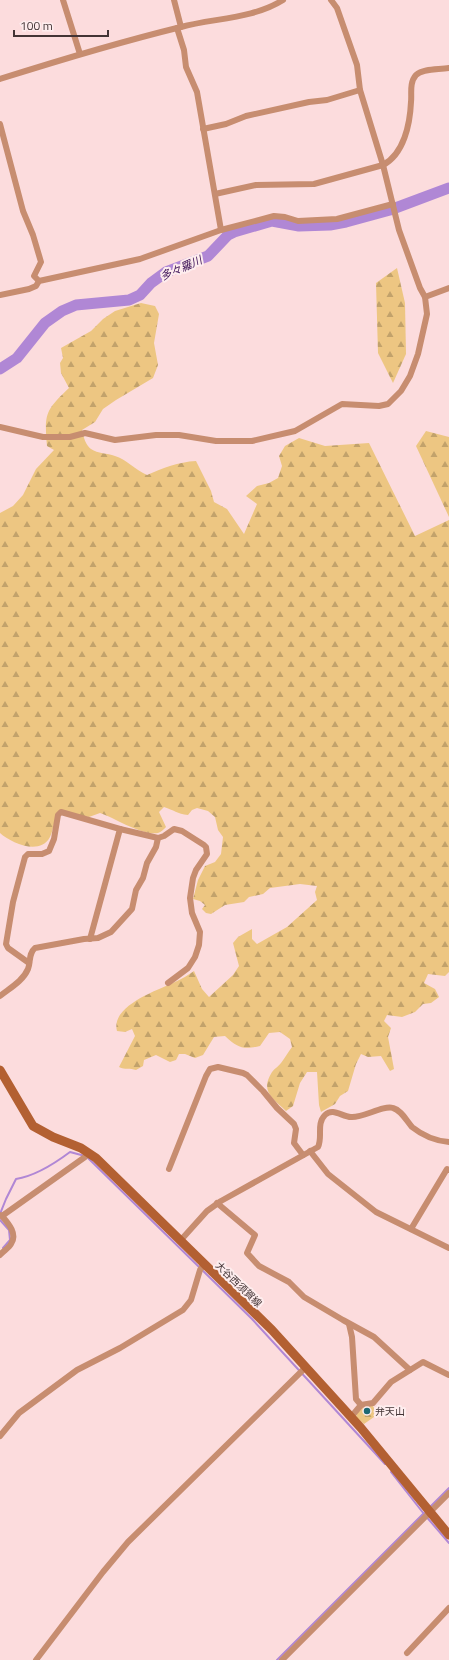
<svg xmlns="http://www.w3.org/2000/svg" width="449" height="1660" font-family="'Titillium Web','Noto Sans JP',sans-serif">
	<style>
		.forest { fill: url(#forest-firs) }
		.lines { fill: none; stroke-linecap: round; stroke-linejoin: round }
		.stream { stroke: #b087d5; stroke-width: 2 }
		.river { stroke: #b087d5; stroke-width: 11 }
		.street { stroke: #c78d70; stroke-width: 6 }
		.secondary { stroke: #b36032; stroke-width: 9 }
		.poi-dot { fill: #1e6973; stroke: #feedee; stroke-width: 1.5 }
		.labels { text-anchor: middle; stroke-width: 4; stroke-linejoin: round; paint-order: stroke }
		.street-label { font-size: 10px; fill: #433435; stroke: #feedee }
		.poi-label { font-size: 10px; fill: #433435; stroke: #feedee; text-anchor: start }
		.water-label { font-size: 11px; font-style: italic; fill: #3a0f55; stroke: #feedee }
	</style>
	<defs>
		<pattern id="forest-firs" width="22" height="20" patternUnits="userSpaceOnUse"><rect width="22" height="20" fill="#edc682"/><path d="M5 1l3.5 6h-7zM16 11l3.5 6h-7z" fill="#c2a26b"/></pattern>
	</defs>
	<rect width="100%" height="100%" fill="#fcdcdd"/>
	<g class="forest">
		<polygon points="397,268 405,303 406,354 393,383 378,353 376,283"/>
		<path d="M141 303 155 306 159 314 154 343 158 365 153 378 116 400 103 409 95 422 82 430C83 436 86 446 91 449 98 454 107 453 115 456 126 459 135 470 147 475 163 468 178 462 196 461L211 491 214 502 227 509 244 534 257 504 246 496 257 486 269 483 278 478 282 466 279 456 285 446 299 438 325 446 369 443 415 536 449 520V972L445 976 428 974 424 983 435 989 439 997 431 1003 423 1004 415 1012 402 1017 387 1015 384 1021 391 1028 388 1037 394 1069 390 1071 381 1056 368 1057 361 1054 356 1064 348 1091 340 1096 335 1104 321 1112 319 1105 317 1072H307L300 1083 293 1106 286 1111C272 1098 260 1091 272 1072 275 1068 279 1066 281 1063 285 1058 288 1052 292 1047L290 1039 280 1032 269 1033 260 1046C243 1050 238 1048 225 1036L214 1037 203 1055 195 1058 185 1054H179L176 1060 170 1062 156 1055 144 1060 143 1066 136 1070C130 1068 125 1070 119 1067L135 1036 132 1029 125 1032 117 1031C110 1006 158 990 175 982 182 979 188 975 194 971L202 989 209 997 233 975 239 966 233 943 238 937 252 929V939L257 944 287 927 317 900 315 892 317 886 300 884 270 888 263 894 249 897 244 902 225 905 211 914 206 913 202 909 205 905 200 901 193 899 198 880 205 866 215 862 221 854 223 837 218 830 215 817 208 811 197 808 192 810 188 815C177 814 174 810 164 807L159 812 166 827C164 829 161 832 158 833 142 836 115 818 100 813L89 817 59 813C53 821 54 829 50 837 40 856 11 843 0 833V513L13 506 23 495 36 469 54 450 47 446C44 413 46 410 69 388L61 373 60 363 63 358 61 348 91 331 103 319 115 311Z"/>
		<polygon points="426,431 449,437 449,517 416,446"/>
		<path d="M372 1404 375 1410 374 1417 364 1424 356 1417C358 1407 363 1406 372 1404Z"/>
	</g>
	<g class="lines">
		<g class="stream">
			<polyline points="88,1158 252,1319 385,1464"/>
			<path d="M0 1214 6 1199 16 1179C35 1176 54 1164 70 1152L85 1156"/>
			<polyline points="0,1220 9,1230 10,1240 3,1248"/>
			<polyline points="391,1472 424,1514 449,1543"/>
			<polyline points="430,1507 449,1488"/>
			<polyline points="277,1660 424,1513"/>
		</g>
		<polyline class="river" points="0,369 17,358 45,323 62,311 76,305 129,300 140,295 151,283 166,272 208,256 228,235 234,232 272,221 299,226 330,225 346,222 390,210 449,188"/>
		<g class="street">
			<polyline points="63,0 80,54"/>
			<polyline points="174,0 181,27"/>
			<polyline points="177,28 184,50 186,67 197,92 221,230"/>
			<path d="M0 79C60 60 120 42 181 27 214 18 253 19 283 0"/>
			<polyline points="0,124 23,211 33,235 41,262 34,276 39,281"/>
			<polyline points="203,129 226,124 246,116 309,102 327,100 360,90"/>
			<path d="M215 194 256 185 314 184 383 165C404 154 410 124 411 102 412 94 409 83 416 75 424 68 439 70 449 68"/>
			<polyline points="0,295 29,289 36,286 39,281 140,259 221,230 274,216 285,217 298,221 337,219 393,204"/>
			<polyline points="425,297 449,288"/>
			<polyline points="0,427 43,437 70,437 85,433 115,440 156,435 179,435 216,441 252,441 295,431 342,404 379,406 388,404 401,391 410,376 418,354 427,314 425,297 420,288 399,230 383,165 360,90 357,65 337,8 331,0"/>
			<polyline points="120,829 158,838"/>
			<polyline points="29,963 8,948 6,944 13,902 25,857 28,854 42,854 49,851 54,839 58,815 61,812 120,829 90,939"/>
			<path d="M0 996C10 988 23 981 28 969 31 962 28 954 35 948L84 939 98 938 111 932 132 909 136 890 143 878 147 863 156 847 158 838 164 836 174 829 182 831 204 845 206 847 207 854 196 870 193 878 190 898 192 913 200 932 199 945 195 957 188 968 168 983"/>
			<polyline points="310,1151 328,1174 376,1212 449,1248"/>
			<polyline points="169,1169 206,1076 210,1069 218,1067 243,1073 247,1075 263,1091 277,1108 294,1124 296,1129 294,1143 303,1155"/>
			<polyline points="217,1203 255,1235 247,1253 259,1266 289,1282 304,1297 343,1320 374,1337 410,1370"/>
			<path d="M0 1215 2 1216C8 1223 18 1234 11 1244 9 1248 3 1251 0 1255"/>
			<polyline points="2,1216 85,1157 88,1152"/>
			<polyline points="411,1229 447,1169 449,1170"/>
			<path d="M180 1241 207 1211 221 1201 318 1147C323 1137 316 1124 325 1115 333 1107 342 1117 351 1117 363 1118 383 1105 393 1108 401 1110 406 1120 412 1127 422 1135 436 1141 449 1142"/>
			<polyline points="349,1324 352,1337 356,1399 361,1405"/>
			<polyline points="351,1417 361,1405 373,1403 391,1382 423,1362 449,1375"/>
			<polyline points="0,1436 19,1413 77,1370 120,1348 183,1310 191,1300 200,1270 204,1264"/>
			<polyline points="407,1653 449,1608"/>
			<polyline points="36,1660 103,1572 128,1542 306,1367"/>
			<polyline points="282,1660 449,1493"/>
		</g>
		<polyline class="secondary" points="0,1070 33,1126 53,1137 81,1148 96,1158 272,1330 361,1428 449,1535"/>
	</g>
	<circle class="poi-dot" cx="367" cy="1411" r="4"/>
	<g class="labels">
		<g class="street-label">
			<text transform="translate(239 1284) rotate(44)" y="4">大谷西須賀線</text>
		</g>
		<g class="poi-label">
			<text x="375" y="1415">弁天山</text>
		</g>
		<g class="water-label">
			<text transform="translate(181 268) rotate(-24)" y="4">多々羅川</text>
		</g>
	</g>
	<path d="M14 30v6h94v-6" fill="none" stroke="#433435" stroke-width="2"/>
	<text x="20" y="30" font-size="12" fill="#433435" stroke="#feedee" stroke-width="3" paint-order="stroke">100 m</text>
</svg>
